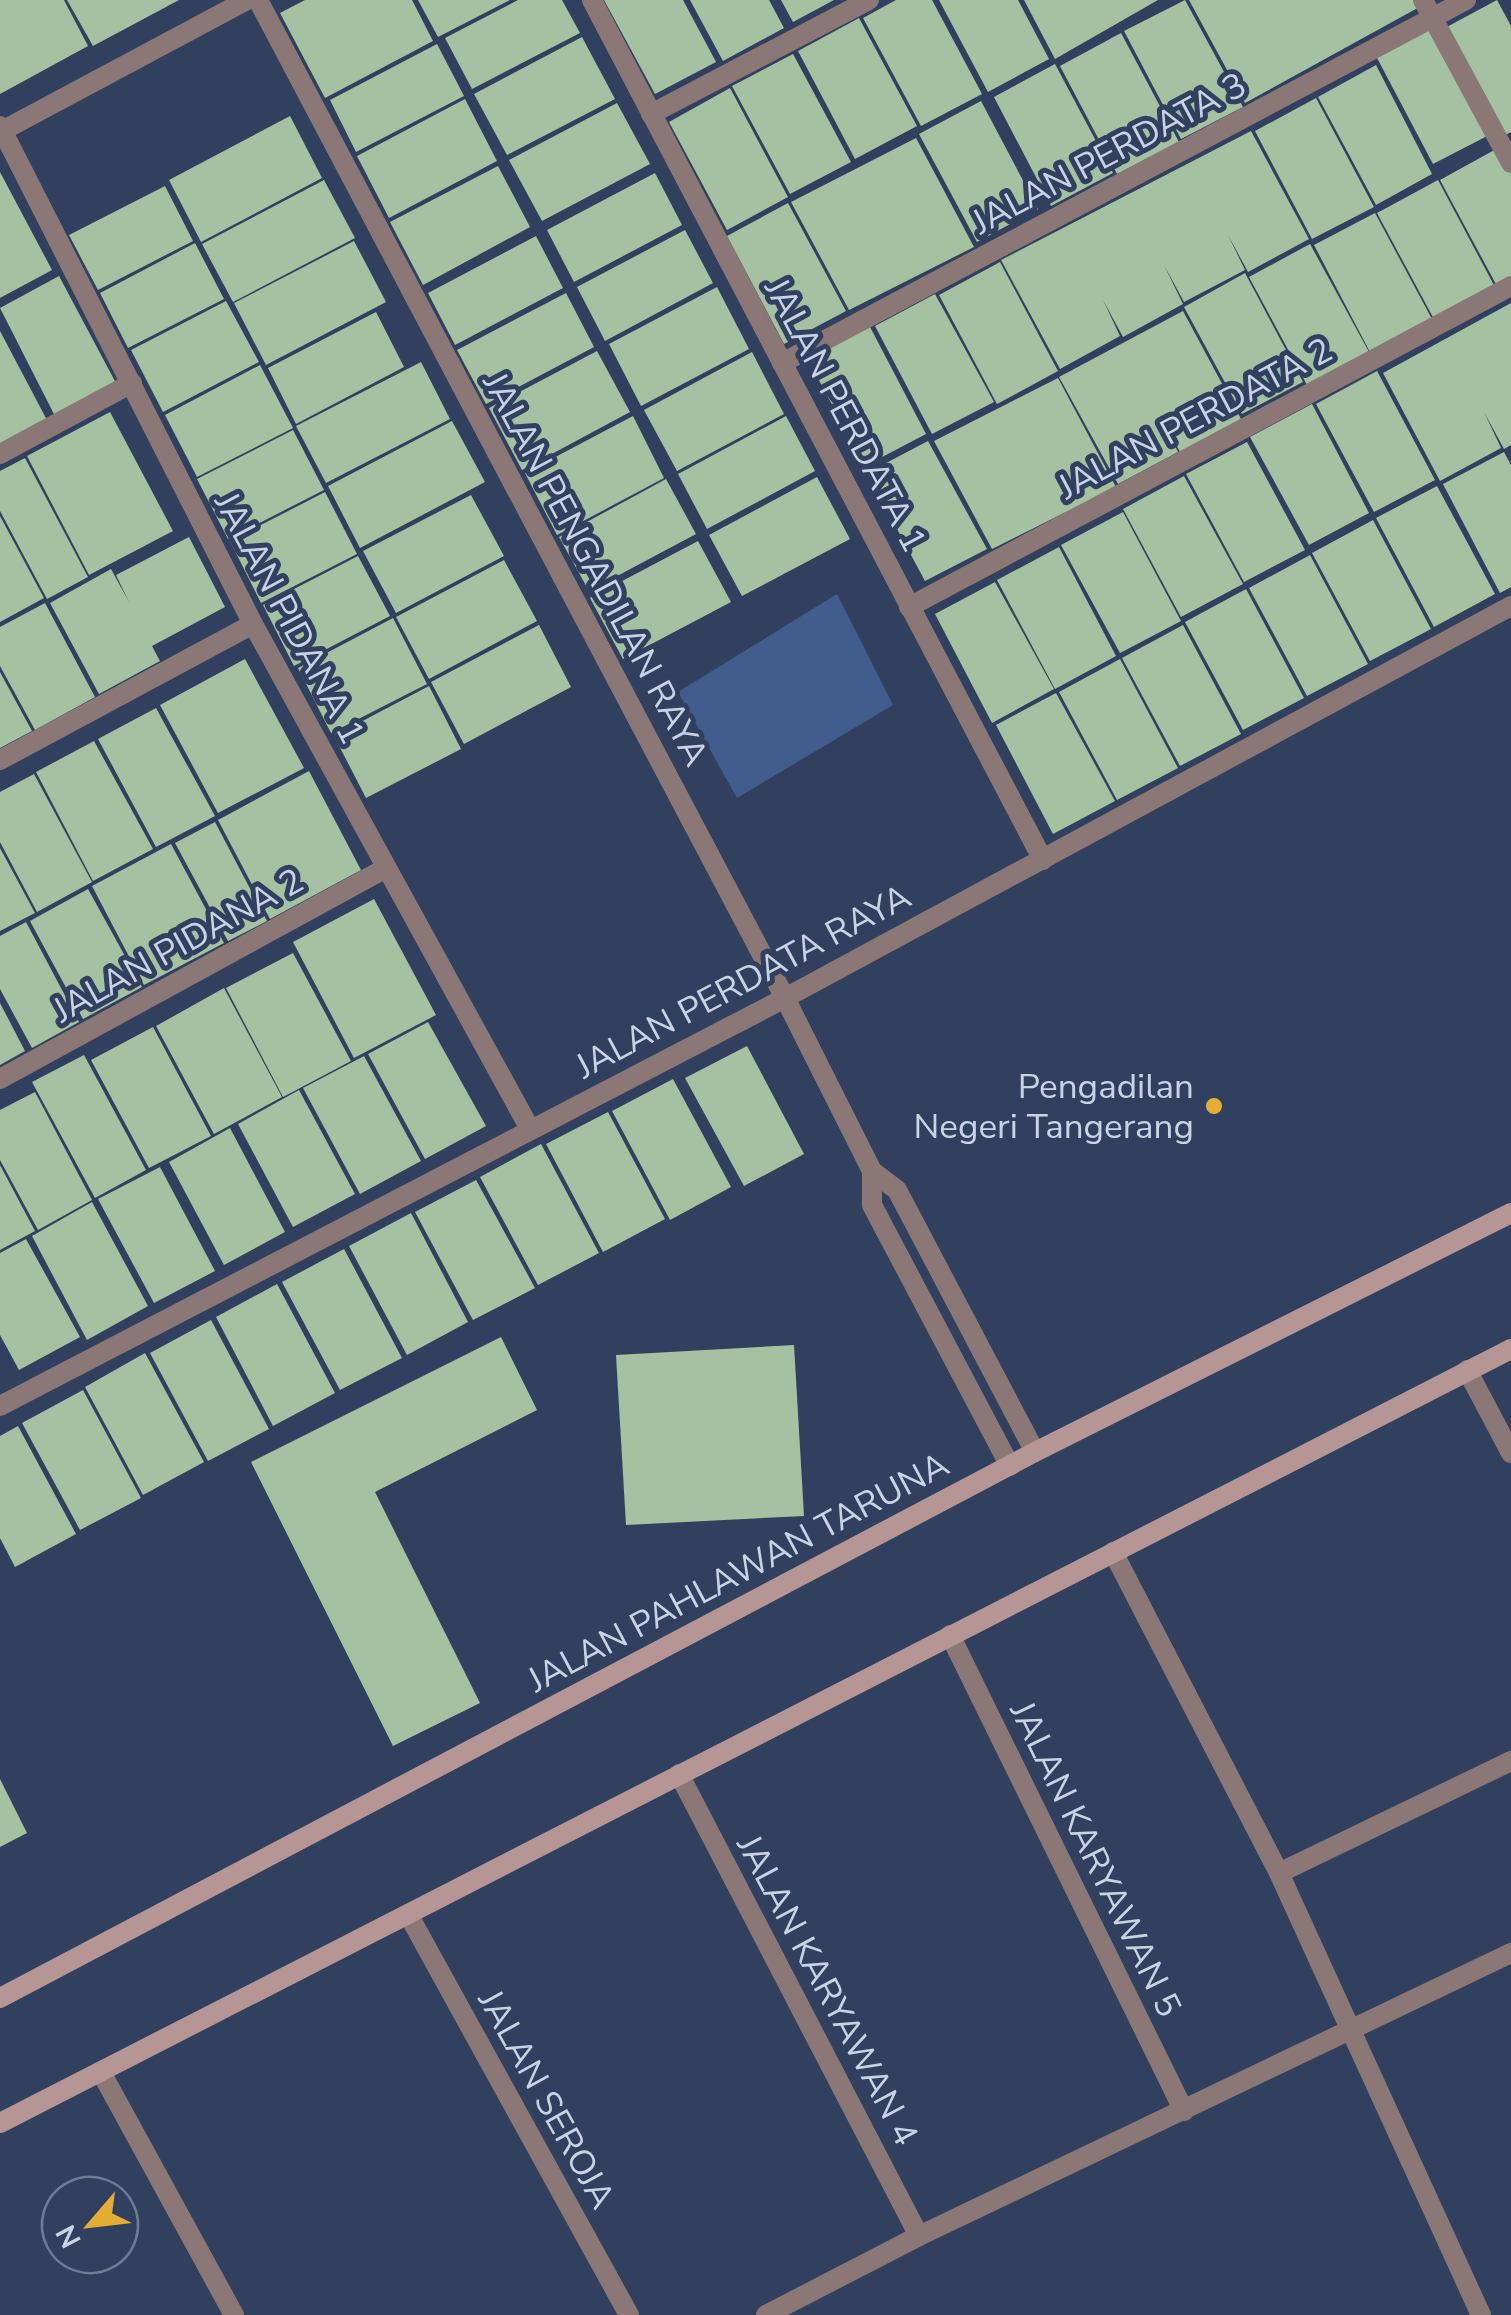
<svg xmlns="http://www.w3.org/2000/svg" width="1511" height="2315" font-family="'Nunito Sans',sans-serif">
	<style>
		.green { fill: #425c8e }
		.building { fill: #a4c2a1 }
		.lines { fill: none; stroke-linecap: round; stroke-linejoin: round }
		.street { stroke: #8b7876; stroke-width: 20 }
		.secondary { stroke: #b59694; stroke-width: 20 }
		.poi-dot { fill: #e4ae35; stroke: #31405e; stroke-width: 4 }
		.labels { text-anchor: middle; stroke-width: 10; stroke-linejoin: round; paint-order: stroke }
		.street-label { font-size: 35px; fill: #c9d3e6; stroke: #31405e }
		.poi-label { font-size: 35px; fill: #c9d3e6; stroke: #31405e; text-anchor: end }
	</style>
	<rect width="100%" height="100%" fill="#31405e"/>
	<polygon class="green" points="837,594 893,705 737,798 678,692"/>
	<g class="building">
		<polygon points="0,0 64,0 88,46 0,94"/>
		<polygon points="67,0 179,0 93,46"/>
		<polygon points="305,0 412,0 433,41 325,98 280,13"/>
		<polygon points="418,0 510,0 438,37"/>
		<polygon points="518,0 562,0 580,33 472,89 445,38"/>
		<polygon points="604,0 683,0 716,62 655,94"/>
		<polygon points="690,0 769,0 784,28 723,61"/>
		<polygon points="781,0 834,0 793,22"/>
		<polygon points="896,0 932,0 982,94 921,126 863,18"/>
		<polygon points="939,0 1018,0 1049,59 988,92"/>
		<polygon points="1024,0 1158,0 1055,59"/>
		<polygon points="1185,0 1243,107 1181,139 1124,31"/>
		<polygon points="1189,0 1420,0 1423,5 1245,103"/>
		<polygon points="1497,0 1511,26 1511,132 1500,138 1443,29"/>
		<polygon points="859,18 917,126 855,159 798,51"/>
		<polygon points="1433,26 1491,134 1433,164 1376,56"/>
		<polygon points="1121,33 1179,142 1117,174 1060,66"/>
		<polygon points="582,37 615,99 507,155 474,94"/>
		<polygon points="437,44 464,96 356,152 330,100"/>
		<polygon points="793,54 851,162 790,194 732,86"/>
		<polygon points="1055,64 1113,173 1051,206 994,97"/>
		<polygon points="1376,65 1432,174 1376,205 1318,97"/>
		<polygon points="730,88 788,197 727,230 669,122"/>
		<polygon points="1316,98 1374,207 1312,239 1255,131"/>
		<polygon points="465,99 497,161 389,218 357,156"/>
		<polygon points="981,101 1038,209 977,242 919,134"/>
		<polygon points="617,103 650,164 542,221 509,160"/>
		<polygon points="290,116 322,178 201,242 169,180"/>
		<polygon points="1251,131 1309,239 1248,272 1228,235 1245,270 1184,302 1164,265 1183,304 1123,337 1103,300 1120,336 1060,369 1001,260"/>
		<polygon points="916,138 974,247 849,310 791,202"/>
		<polygon points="1498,148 1511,174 1511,281 1498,288 1440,180"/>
		<polygon points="498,166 530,227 423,285 390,222"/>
		<polygon points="0,172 52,270 0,298"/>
		<polygon points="655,173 682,225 574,282 547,230"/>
		<polygon points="324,180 355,238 233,302 202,244"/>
		<polygon points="1438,180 1496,289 1435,321 1377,213"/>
		<polygon points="165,186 193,241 98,290 69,235"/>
		<polygon points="788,203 846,311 784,344 727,236"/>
		<polygon points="1375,213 1433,321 1371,354 1314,245"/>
		<polygon points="685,230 713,283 605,341 577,287"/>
		<polygon points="536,236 563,288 455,345 428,293"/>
		<polygon points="354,241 386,302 266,365 234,303"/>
		<polygon points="195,243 224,299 128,348 100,293"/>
		<polygon points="1310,244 1369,352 1307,385 1249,277"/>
		<polygon points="1000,262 1058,371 997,404 939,295"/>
		<polygon points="1245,273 1303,382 1242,414 1184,307"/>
		<polygon points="59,276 117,385 56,418 0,308"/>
		<polygon points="717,287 749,349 641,406 609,344"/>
		<polygon points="566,293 594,347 486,404 457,350"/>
		<polygon points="935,294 994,402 932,434 875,326"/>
		<polygon points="226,301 259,362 163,412 131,350"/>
		<polygon points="1511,303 1511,445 1504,449 1484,412 1501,448 1440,481 1383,373"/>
		<polygon points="1183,311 1241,419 1180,452 1160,415 1178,452 1118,484 1059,377"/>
		<polygon points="376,312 404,367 296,424 268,368"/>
		<polygon points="869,325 926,434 865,466 807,358"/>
		<polygon points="0,331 48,422 0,448"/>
		<polygon points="597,351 630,412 522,470 489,408"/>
		<polygon points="752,352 784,414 677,471 644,410"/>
		<polygon points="421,362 450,419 326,483 296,426"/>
		<polygon points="260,365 293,428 197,477 165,415"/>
		<polygon points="1377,371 1435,480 1374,512 1316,404"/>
		<polygon points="1058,378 1116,487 992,549 934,441"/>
		<polygon points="1312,404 1369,513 1309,545 1250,437"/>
		<polygon points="110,412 173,531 89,575 27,456"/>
		<polygon points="633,416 664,478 557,535 525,473"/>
		<polygon points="786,416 815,471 707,529 678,474"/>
		<polygon points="452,421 485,482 360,548 328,486"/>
		<polygon points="293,430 324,490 228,539 197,479"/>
		<polygon points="928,441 987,549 925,581 867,473"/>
		<polygon points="1247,442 1305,550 1244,582 1186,474"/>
		<polygon points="1504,452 1511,465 1511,587 1500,593 1443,484"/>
		<polygon points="25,458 88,577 47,599 0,511 0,471"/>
		<polygon points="1184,476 1243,584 1181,617 1123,509"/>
		<polygon points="817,477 850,539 742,596 709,535"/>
		<polygon points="666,479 696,534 589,591 559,537"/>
		<polygon points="1437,486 1495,594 1434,627 1376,518"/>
		<polygon points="325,492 357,554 261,603 230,541"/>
		<polygon points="471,495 504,556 396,613 363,551"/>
		<polygon points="1123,512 1181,621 1120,653 1061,545"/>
		<polygon points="0,516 44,598 0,622"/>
		<polygon points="1373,520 1431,629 1370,661 1312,553"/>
		<polygon points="189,537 225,607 152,646 160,661 99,694 50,603 111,569 129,602 116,575"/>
		<polygon points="698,541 731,602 623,659 590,598"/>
		<polygon points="1059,547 1116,656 1055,689 997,580"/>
		<polygon points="1310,555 1368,664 1307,696 1249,588"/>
		<polygon points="358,556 390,616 294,666 263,605"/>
		<polygon points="504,560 537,621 429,679 396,617"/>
		<polygon points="995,582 1054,689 992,723 935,614"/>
		<polygon points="1246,589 1304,698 1243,730 1185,622"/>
		<polygon points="45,603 95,697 35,730 0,666 0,627"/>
		<polygon points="393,618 427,684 331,733 298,668"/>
		<polygon points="539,625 571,687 464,744 431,682"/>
		<polygon points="1183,625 1241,734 1180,766 1122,658"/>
		<polygon points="245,659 304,768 218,813 160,705"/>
		<polygon points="1120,659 1178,768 1117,800 1059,692"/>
		<polygon points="0,672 32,731 0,748"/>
		<polygon points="429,686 461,749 366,798 334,736"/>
		<polygon points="1056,693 1115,801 1053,834 996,725"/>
		<polygon points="156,708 215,816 156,847 98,739"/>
		<polygon points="94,741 153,849 93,881 36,772"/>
		<polygon points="309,771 361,870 270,919 218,820"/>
		<polygon points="34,774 92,882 37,912 0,842 0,792"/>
		<polygon points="215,822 267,921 228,941 175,843"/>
		<polygon points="171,844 224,943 144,985 92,886"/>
		<polygon points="0,848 35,913 0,931"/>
		<polygon points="88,889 142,987 83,1019 30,921"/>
		<polygon points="374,899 436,1015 354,1058 293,942"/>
		<polygon points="26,922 79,1022 32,1048 0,989 0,936"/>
		<polygon points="293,953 351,1061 283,1097 226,988"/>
		<polygon points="224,988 282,1097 214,1134 156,1026"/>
		<polygon points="0,1003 25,1051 0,1065"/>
		<polygon points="428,1022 486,1126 425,1159 368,1054"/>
		<polygon points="153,1027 211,1136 149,1168 91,1060"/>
		<polygon points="747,1046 804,1154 744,1186 685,1078"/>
		<polygon points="84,1055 146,1170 95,1198 32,1082"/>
		<polygon points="364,1056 421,1161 360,1194 303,1088"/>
		<polygon points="673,1079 731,1187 670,1220 612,1111"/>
		<polygon points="299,1090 355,1194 293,1227 238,1124"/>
		<polygon points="35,1092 92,1200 38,1230 0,1160 0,1110"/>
		<polygon points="608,1112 665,1219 603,1252 546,1144"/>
		<polygon points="230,1128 285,1232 224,1265 169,1162"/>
		<polygon points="541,1144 599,1253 538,1285 480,1177"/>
		<polygon points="0,1165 35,1231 0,1250"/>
		<polygon points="160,1167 215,1271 154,1303 98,1199"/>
		<polygon points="476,1180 535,1288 473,1320 415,1212"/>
		<polygon points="92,1202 148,1306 87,1340 32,1236"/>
		<polygon points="411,1213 468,1322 407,1355 349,1246"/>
		<polygon points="26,1239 80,1337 19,1370 0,1335 0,1253"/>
		<polygon points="344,1249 402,1358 340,1390 282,1282"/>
		<polygon points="277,1284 335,1393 273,1426 216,1317"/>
		<polygon points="211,1320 269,1429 208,1461 150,1353"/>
		<polygon points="501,1337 537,1410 375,1492 480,1703 393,1746 251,1462"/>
		<polygon points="794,1345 804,1516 626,1525 616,1355"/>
		<polygon points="145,1353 204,1462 143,1495 85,1387"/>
		<polygon points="83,1390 141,1498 80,1530 22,1423"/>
		<polygon points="18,1426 76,1534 15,1567 0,1538 0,1436"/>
		<polygon points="0,1779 27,1833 0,1847"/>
	</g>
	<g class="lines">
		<g class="street">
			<polyline points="258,0 785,998 872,1171 872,1205 1010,1466"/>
			<polyline points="592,0 1043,860"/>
			<polyline points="1423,0 1511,163"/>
			<polyline points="651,114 869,0"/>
			<polyline points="0,126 253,624 530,1129"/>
			<polyline points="0,132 247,0"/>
			<polyline points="782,363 1466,0"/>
			<polyline points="0,454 132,383"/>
			<polyline points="909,607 1511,286"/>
			<polyline points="0,760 253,624"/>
			<polyline points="0,1079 386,868"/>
			<polyline points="872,1171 897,1190 1035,1452"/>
			<polyline points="1467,1370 1511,1453"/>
			<polyline points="0,1406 785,998 1511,606"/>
			<polyline points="1113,1552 1279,1873 1481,2315"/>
			<polyline points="950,1635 1184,2111"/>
			<polyline points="679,1774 919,2236"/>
			<polyline points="1279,1873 1511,1761"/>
			<polyline points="408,1914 629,2315"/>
			<polyline points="101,2072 234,2315"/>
			<polyline points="766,2315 919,2236 1511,1953"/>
		</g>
		<g class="secondary">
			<polyline points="0,1998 1035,1452 1511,1213"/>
			<polyline points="0,2123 1511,1349"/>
		</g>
	</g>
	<circle class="poi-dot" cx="1214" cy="1106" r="10"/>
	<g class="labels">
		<g class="street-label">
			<text transform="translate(1109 153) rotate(-28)" y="12">JALAN PERDATA 3</text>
			<text transform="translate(846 415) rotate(62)" y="12">JALAN PERDATA 1</text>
			<text transform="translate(1195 418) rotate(-28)" y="12">JALAN PERDATA 2</text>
			<text transform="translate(596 569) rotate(62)" y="12">JALAN PENGADILAN RAYA</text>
			<text transform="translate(290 618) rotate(62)" y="12">JALAN PIDANA 1</text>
			<text transform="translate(178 945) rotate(-29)" y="12">JALAN PIDANA 2</text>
			<text transform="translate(743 981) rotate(-28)" y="12">JALAN PERDATA RAYA</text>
			<text transform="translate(738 1572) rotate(-28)" y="12">JALAN PAHLAWAN TARUNA</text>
			<text transform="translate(1096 1859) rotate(64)" y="12">JALAN KARYAWAN 5</text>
			<text transform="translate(828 1990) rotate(62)" y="12">JALAN KARYAWAN 4</text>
			<text transform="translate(547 2099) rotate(61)" y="12">JALAN SEROJA</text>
		</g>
		<g class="poi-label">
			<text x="1194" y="1098">Pengadilan<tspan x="1194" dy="40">Negeri Tangerang</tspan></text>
		</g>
	</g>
	<g transform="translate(90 2225) rotate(242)"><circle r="48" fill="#31405e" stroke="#6e7b94" stroke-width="2.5"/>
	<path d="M0-8L18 38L0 25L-18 38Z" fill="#e4ae35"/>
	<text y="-15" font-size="28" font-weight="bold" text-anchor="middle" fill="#c9d3e6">N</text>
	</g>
</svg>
